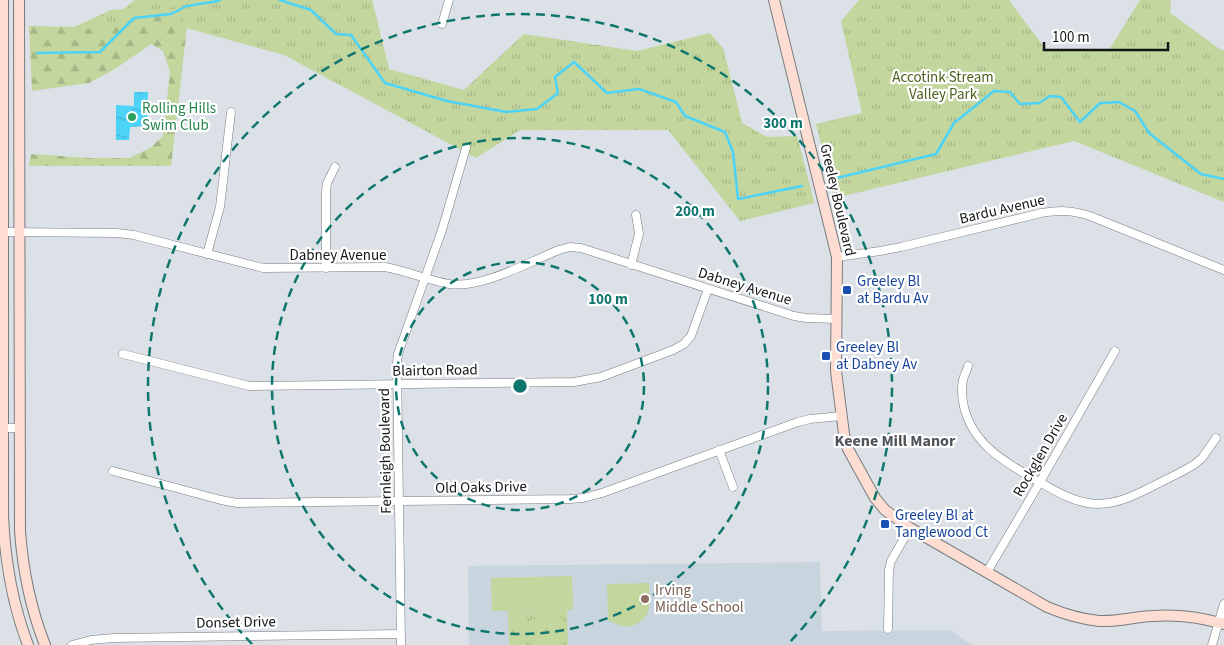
<svg xmlns="http://www.w3.org/2000/svg" width="1224" height="645" font-family="'Source Sans 3',sans-serif">
	<style>
		.built { fill: #c8d5df }
		.forest { fill: url(#forest-firs) }
		.park { fill: url(#park-tufts) }
		.garden { fill: #c2d69e }
		.water { fill: url(#water-ripples) }
		.lines { fill: none; stroke-linecap: round; stroke-linejoin: round }
		.stream { stroke: #4cd3f7; stroke-width: 2.5 }
		.street-casing { stroke: #777d81; stroke-width: 9 }
		.secondary-casing { stroke: #777d81; stroke-width: 12 }
		.street { stroke: #fff; stroke-width: 8 }
		.secondary { stroke: #fdddd2; stroke-width: 10 }
		.ring { fill: none; stroke: #0f766e; stroke-width: 2.5; stroke-dasharray: 9 6 }
		.leisure-dot { fill: #2e9e5b; stroke: #fff; stroke-width: 2 }
		.transit-dot { fill: #1a4fb4; stroke: #fff; stroke-width: 2 }
		.education-dot { fill: #8d6e63; stroke: #fff; stroke-width: 2 }
		.labels { text-anchor: middle; stroke-width: 4.5; stroke-linejoin: round; paint-order: stroke }
		.park-label { font-size: 15px; fill: #4d601e; stroke: #fff }
		.leisure-label { font-size: 15px; fill: #27864d; stroke: #fff; text-anchor: start }
		.street-label { font-size: 15px; fill: #121416; stroke: #fff }
		.transit-label { font-size: 15px; fill: #164399; stroke: #fff; text-anchor: start }
		.education-label { font-size: 15px; fill: #785e54; stroke: #fff; text-anchor: start }
		.neighbourhood-label { font-size: 16px; font-weight: bold; fill: #4f5459; stroke: #fff }
		.centre { fill: #0f766e; stroke: #fff; stroke-width: 2.5 }
		.ring-label { font-size: 15px; text-anchor: middle; font-weight: bold; fill: #0f766e; stroke: #fff; stroke-width: 4.5; stroke-linejoin: round; paint-order: stroke }
	</style>
	<defs>
		<pattern id="forest-firs" width="22" height="20" patternUnits="userSpaceOnUse" patternTransform="scale(1.25)"><rect width="22" height="20" fill="#c2d69e"/><path d="M5 1l3.5 6h-7zM16 11l3.5 6h-7z" fill="#a6b787"/></pattern>
		<pattern id="park-tufts" width="24" height="20" patternUnits="userSpaceOnUse" patternTransform="scale(1.25)"><rect width="24" height="20" fill="#c2d69e"/><path d="M3 7l-1-3M5 7V3M7 7l1-3M15 17l-1-3M17 17v-4M19 17l1-3" fill="none" stroke="#a6b787"/></pattern>
		<pattern id="water-ripples" width="26" height="14" patternUnits="userSpaceOnUse" patternTransform="scale(1.25)"><rect width="26" height="14" fill="#4cd3f7"/><path d="M2 4q2-2 4 0t4 0M15 11q2-2 4 0t4 0" fill="none" stroke="#41b4d3"/></pattern>
	</defs>
	<rect width="100%" height="100%" fill="#dbe1e6"/>
	<polygon class="built" points="820,562 822,631 951,630 972,645 469,645 468,566"/>
	<polygon class="forest" points="135,0 372,0 389,69 464,90 524,34 637,51 710,33 723,48 742,123 767,137 797,136 814,202 740,220 668,129 520,129 284,54 187,27 171,166 29,166 31,154 89,158 129,158 150,148 163,136 170,72 163,51 151,44 115,69 89,83 32,91 29,26 74,27 111,10 123,9"/>
	<g class="park">
		<polygon points="137,0 372,0 389,70 464,91 524,35 637,52 710,34 723,49 742,124 767,138 797,137 814,203 740,221 668,130 520,130 476,158 284,55 186,28 178,6 104,29 75,28 111,12 124,10"/>
		<polygon points="859,0 1010,0 1011,3 1047,51 1109,50 1140,0 1171,0 1170,13 1221,50 1224,50 1224,202 1074,141 835,198 816,124 862,113 841,21"/>
		<polygon points="567,610 568,645 509,645 508,611"/>
	</g>
	<g class="garden">
		<polygon points="572,576 573,610 492,611 491,578"/>
		<path d="M649 583C649 592 651 603 648 611 647 616 642 621 638 623 627 630 618 625 608 620L607 584Z"/>
		<polygon points="563,618 563,645 550,645 549,619"/>
		<polygon points="513,619 526,619 527,645 514,645"/>
		<rect x="531" y="619" width="14" height="26"/>
	</g>
	<polygon class="water" points="134,92 148,92 147,126 130,127 129,140 116,140 116,105 134,106"/>
	<g class="lines">
		<g class="stream">
			<polyline points="280,0 311,10 336,34 351,35 385,83 447,101 506,112 537,109 558,93 555,77 574,62 607,93 639,89 676,102 685,116 725,132 733,152 738,199 802,186"/>
			<polyline points="37,53 100,52 134,18 171,14 187,6 218,1 220,0"/>
			<polyline points="837,178 936,154 954,123 994,91 1010,92 1020,104 1039,103 1050,96 1061,97 1080,122 1100,103 1119,102 1135,111 1149,133 1201,174 1224,179"/>
		</g>
		<g class="street-casing">
			<g id="street">
				<polyline points="442,24 449,0"/>
				<path d="M3 232 117 233 134 235 263 268 385 267C407 271 427 280 449 284 481 289 529 262 559 250L570 247 581 248 794 316 806 318 836 319"/>
				<polyline points="207,254 220,207 231,112"/>
				<path d="M837 257 880 251 901 247 1041 213C1060 210 1071 210 1090 216L1224 270"/>
				<polyline points="631,265 639,234 636,215"/>
				<polyline points="326,268 326,192 327,183 335,167"/>
				<polyline points="123,354 249,386 574,382 601,377 673,350 684,344 691,336 708,289"/>
				<path d="M968 366C967 371 964 375 963 380 961 389 962 398 964 407 973 444 1003 461 1034 479 1054 490 1073 503 1097 504 1122 504 1143 491 1165 480 1175 475 1186 470 1195 464L1202 458 1216 438"/>
				<polyline points="0,428 19,428"/>
				<polyline points="719,450 733,487"/>
				<polyline points="113,471 221,500 237,503 570,499 583,498 602,493 798,422 810,419 841,416"/>
				<polyline points="987,572 1040,482 1115,351"/>
				<polyline points="888,629 889,570 891,561 910,528"/>
				<polyline points="72,645 91,640 114,638 401,634"/>
				<polyline points="401,645 397,363 398,354 442,230 466,148"/>
				<polyline points="1212,645 1224,604"/>
			</g>
		</g>
		<g class="secondary-casing">
			<g id="secondary">
				<path d="M3 0V516C5 560 12 603 28 645"/>
				<path d="M19 0 20 531C23 572 30 607 45 645"/>
				<path d="M774 0 837 257 836 371 844 434 848 449 875 498 885 510 910 528 1047 607C1064 614 1080 619 1099 621 1117 622 1134 617 1152 616 1177 614 1200 617 1224 624"/>
			</g>
		</g>
		<use href="#street" class="street"/>
		<use href="#secondary" class="secondary"/>
	</g>
	<g class="ring">
		<circle cx="520" cy="386" r="124"/>
		<circle cx="520" cy="386" r="248"/>
		<path d="M252 644A372 372 0 1 1 788 644"/>
	</g>
	<circle class="leisure-dot" cx="132" cy="117" r="5"/>
	<g class="transit-dot">
		<rect x="842" y="285" width="10" height="10" rx="2.5"/>
		<rect x="821" y="351" width="10" height="10" rx="2.5"/>
		<rect x="880" y="519" width="10" height="10" rx="2.5"/>
	</g>
	<circle class="education-dot" cx="645" cy="599" r="5"/>
	<g class="labels">
		<g class="park-label">
			<text x="943" y="82">Accotink Stream<tspan x="943" dy="17">Valley Park</tspan></text>
		</g>
		<g class="leisure-label">
			<text x="142" y="113">Rolling Hills<tspan x="142" dy="17">Swim Club</tspan></text>
		</g>
		<g class="street-label">
			<text transform="translate(838 200) rotate(77)" y="5">Greeley Boulevard</text>
			<text transform="translate(1002 209) rotate(-13)" y="5">Bardu Avenue</text>
			<text x="338" y="260">Dabney Avenue</text>
			<text transform="translate(745 286) rotate(17)" y="5">Dabney Avenue</text>
			<text transform="translate(435 370) rotate(-1)" y="5">Blairton Road</text>
			<text transform="translate(385 451) rotate(-91)" y="5">Fernleigh Boulevard</text>
			<text transform="translate(1040 455) rotate(-60)" y="5">Rockglen Drive</text>
			<text transform="translate(481 487) rotate(-1)" y="5">Old Oaks Drive</text>
			<text transform="translate(236 622) rotate(-1)" y="5">Donset Drive</text>
		</g>
		<g class="transit-label">
			<text x="857" y="286">Greeley Bl<tspan x="857" dy="17">at Bardu Av</tspan></text>
			<text x="836" y="352">Greeley Bl<tspan x="836" dy="17">at Dabney Av</tspan></text>
			<text x="895" y="520">Greeley Bl at<tspan x="895" dy="17">Tanglewood Ct</tspan></text>
		</g>
		<g class="education-label">
			<text x="655" y="595">Irving<tspan x="655" dy="17">Middle School</tspan></text>
		</g>
		<g class="neighbourhood-label">
			<text x="895" y="446">Keene Mill Manor</text>
		</g>
	</g>
	<circle cx="520" cy="386" r="8" class="centre"/>
	<g class="ring-label">
		<text x="783" y="128">300 m</text>
		<text x="695" y="216">200 m</text>
		<text x="608" y="304">100 m</text>
	</g>
	<path d="M1044 42v8h124v-8" fill="none" stroke="#121416" stroke-width="2.5"/>
	<text x="1052" y="42" font-size="15" fill="#121416" stroke="#ffffff" stroke-width="4" paint-order="stroke">100 m</text>
</svg>
